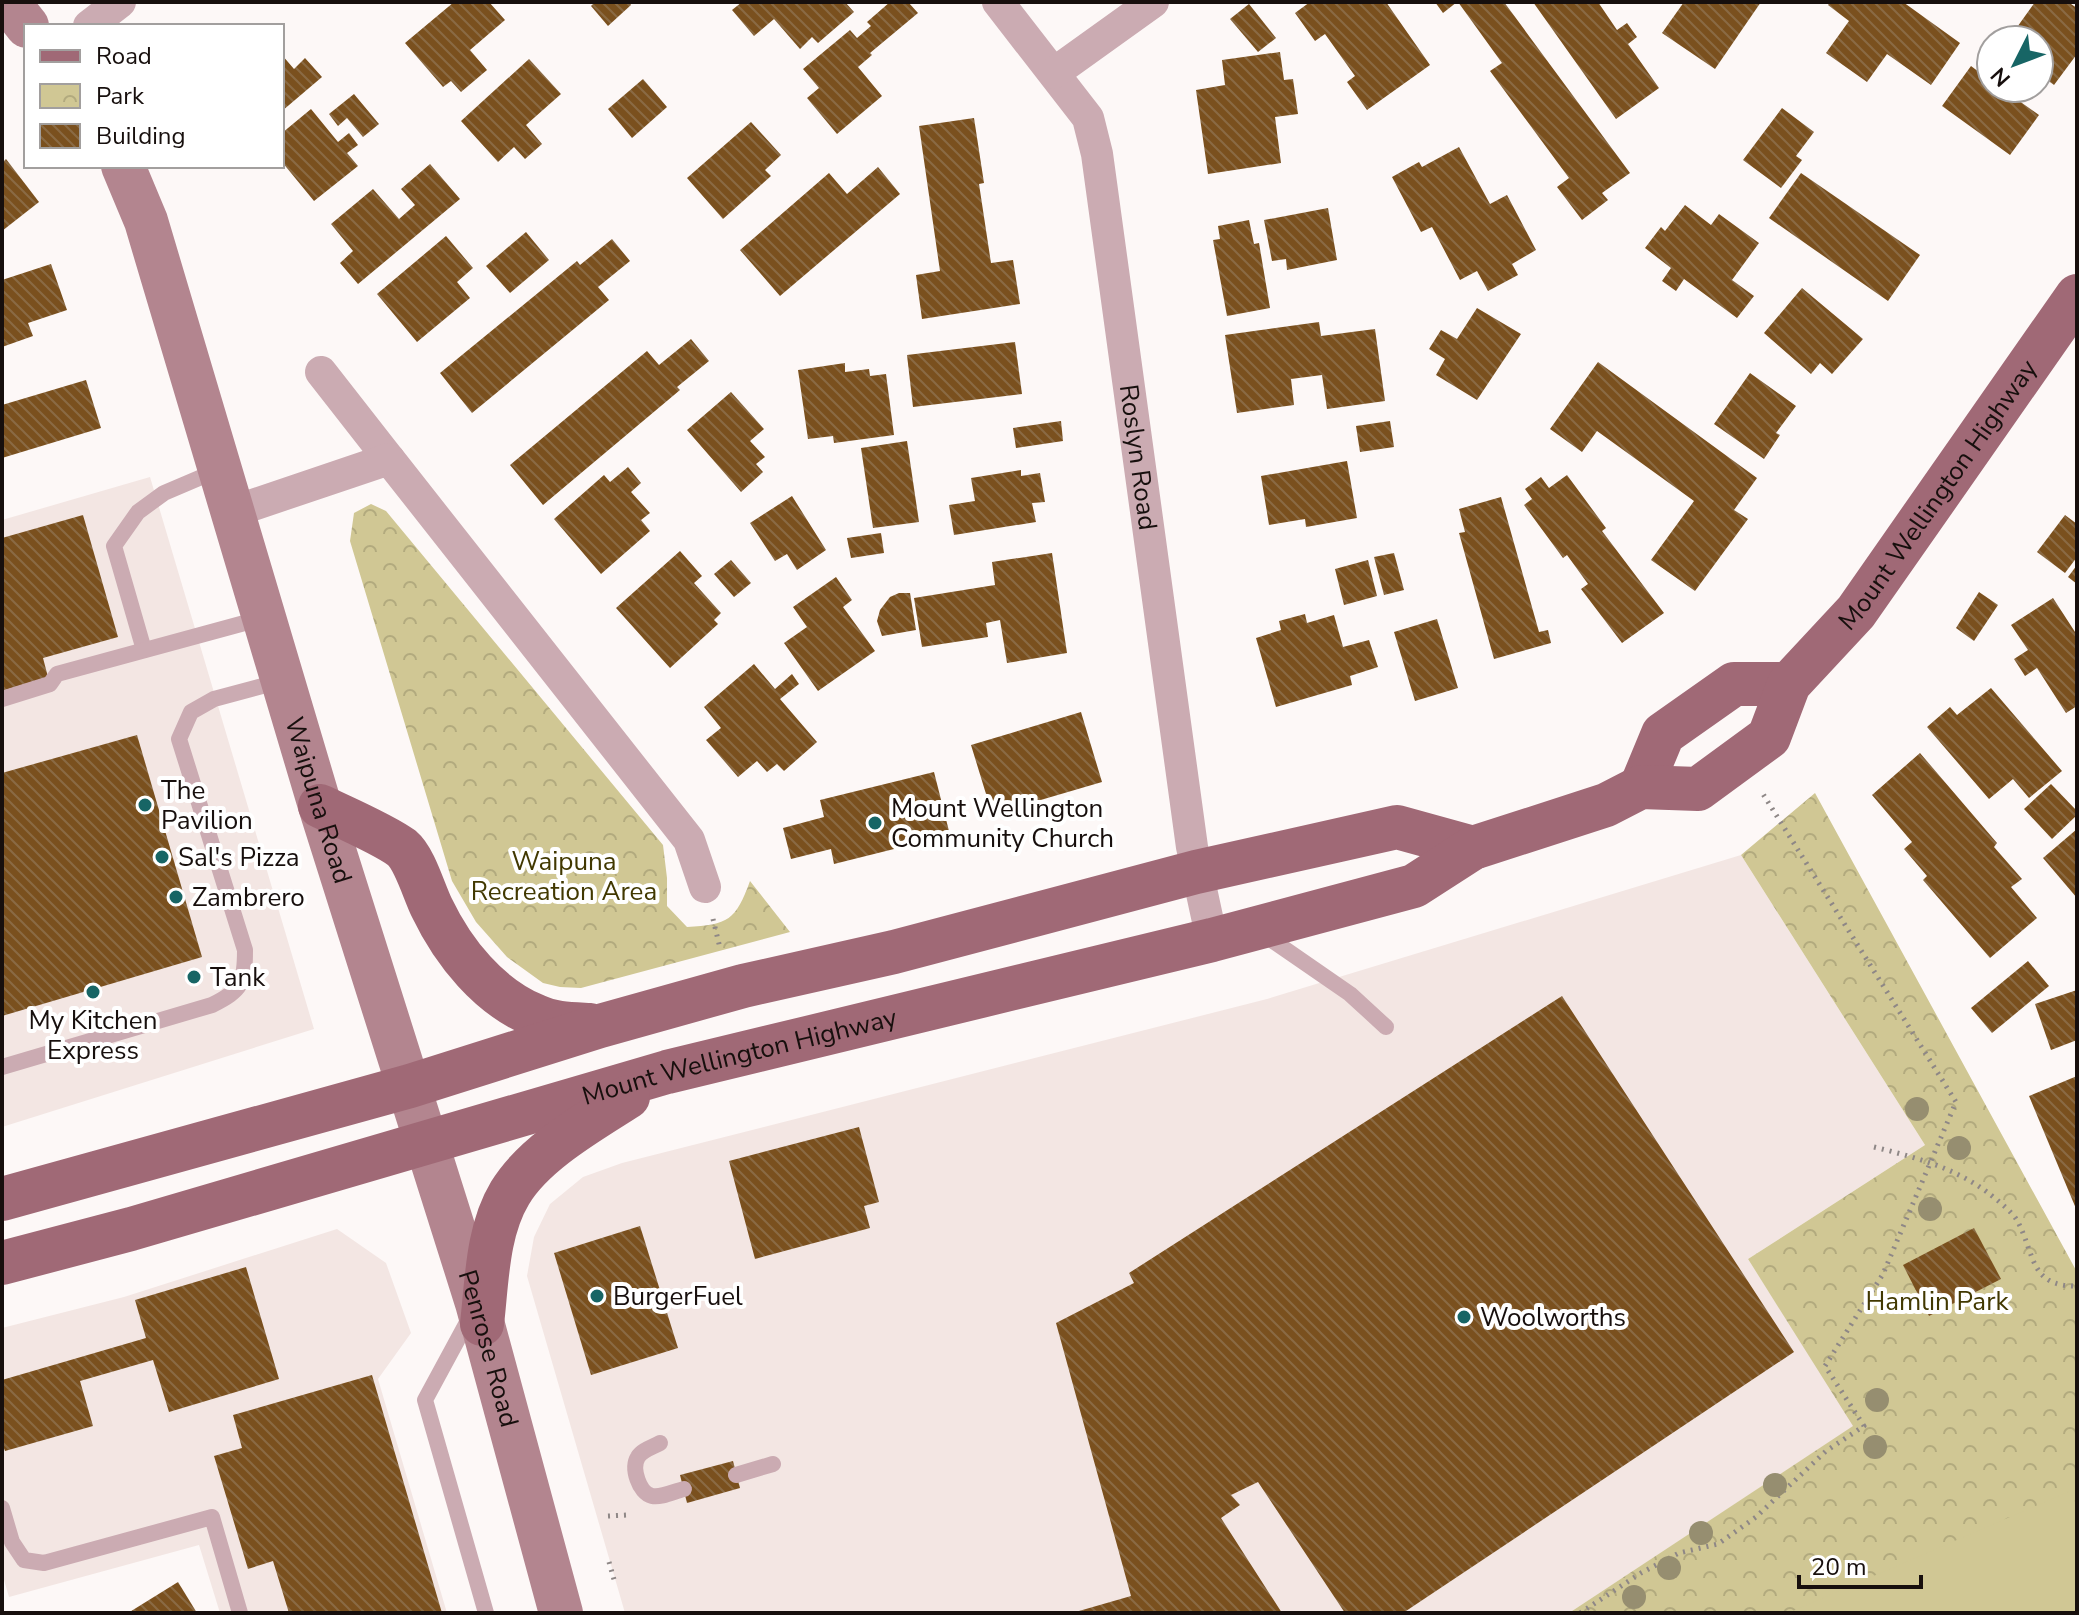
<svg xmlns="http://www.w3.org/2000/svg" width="2079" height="1615" font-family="'Nunito Sans',sans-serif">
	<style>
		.built { fill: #f3e6e3 }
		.park { fill: url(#park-crowns) }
		.pitch { fill: #d0c794 }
		.building { fill: url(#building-back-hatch) }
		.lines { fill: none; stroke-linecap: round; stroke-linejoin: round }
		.path { stroke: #8e8786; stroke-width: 5; stroke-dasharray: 2 6; stroke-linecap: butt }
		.service { stroke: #cbabb2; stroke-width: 16 }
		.minor { stroke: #cbabb2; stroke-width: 32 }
		.secondary { stroke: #b3858f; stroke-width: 44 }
		.primary { stroke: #a06976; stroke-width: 44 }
		.tree { fill: #968e70 }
		.poi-dot { fill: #176565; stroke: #fff; stroke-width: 3 }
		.labels { text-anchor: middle; stroke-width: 8; stroke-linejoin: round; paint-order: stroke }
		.street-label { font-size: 26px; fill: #170f0d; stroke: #fff }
		.poi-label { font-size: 26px; fill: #170f0d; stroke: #fff; text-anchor: start }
		.park-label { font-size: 26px; fill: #413801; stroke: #fff }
	</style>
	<defs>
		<pattern id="park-crowns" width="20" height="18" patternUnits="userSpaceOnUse" patternTransform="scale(2)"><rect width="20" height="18" fill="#d0c794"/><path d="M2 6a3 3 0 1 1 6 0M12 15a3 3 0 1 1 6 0" fill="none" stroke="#b2aa7e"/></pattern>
		<pattern id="building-back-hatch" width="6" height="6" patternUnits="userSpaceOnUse" patternTransform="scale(2)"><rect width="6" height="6" fill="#7a501e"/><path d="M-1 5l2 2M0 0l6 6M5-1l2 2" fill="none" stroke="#8a6a44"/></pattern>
	</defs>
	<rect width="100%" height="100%" fill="#fdf8f7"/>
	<g class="built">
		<polygon points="150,477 314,1029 2,1127 2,520"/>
		<polygon points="1741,855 1925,1145 1748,1259 1854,1426 1569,1613 625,1613 527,1276 534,1237 550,1204 583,1177 622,1163 1267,999"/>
		<polygon points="337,1229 386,1263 411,1333 378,1379 447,1613 220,1613 199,1545 9,1597 2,1573 2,1328 124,1297"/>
	</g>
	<g class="park">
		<path d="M371 504 386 511 663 845 667 878V906L687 927C728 925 736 920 750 881L790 932 581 988 560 987 543 983 507 957 476 922 452 881 350 541 354 513Z"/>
		<polygon points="1815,793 2077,1272 2077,1613 1569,1613 1853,1426 1748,1259 1925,1145 1741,855"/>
	</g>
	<polygon class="pitch" points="2070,1491 2077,1506 2077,1613 1788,1613"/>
	<g class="building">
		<polygon points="454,2 489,2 505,20 470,50 487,70 461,92 451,81 443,87 405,43"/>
		<polygon points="595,2 629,2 631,5 608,26 591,6"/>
		<polygon points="742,2 845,2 854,12 818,43 812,37 800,49 774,19 754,36 732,10"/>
		<polygon points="890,2 908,2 918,13 870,53 872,55 858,67 882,96 837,134 807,98 819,88 803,69 850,30 857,38 871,26 867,22"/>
		<polygon points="1310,2 1386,2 1430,65 1367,110 1347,82 1355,76 1325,34 1315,41 1295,13"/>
		<polygon points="1435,2 1457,2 1443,13"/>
		<polygon points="1458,2 1504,2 1630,173 1602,193 1608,200 1582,220 1557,187 1569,178 1490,71 1502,63"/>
		<polygon points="1533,2 1598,2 1617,30 1627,23 1637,37 1628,44 1659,88 1616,119"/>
		<polygon points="1684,2 1761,2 1715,69 1662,33"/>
		<polygon points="1830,2 1903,2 1960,43 1931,85 1887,54 1867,82 1826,53 1849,21 1828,5"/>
		<polygon points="2035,2 2068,2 2077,8 2077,54 2054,85 2039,74 2039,40 2014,40 2010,37"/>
		<polygon points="1249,4 1276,38 1258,52 1230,19"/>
		<polygon points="1280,52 1284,80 1293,79 1298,114 1275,117 1281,163 1208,174 1196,90 1225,85 1222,60"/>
		<polygon points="282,55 294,69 305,58 322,77 282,111"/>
		<polygon points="529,59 561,94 526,125 542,144 525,159 514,147 498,162 461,121"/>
		<polygon points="1971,66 1991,81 1991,88 2001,88 2039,115 2010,155 1942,106"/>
		<polygon points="643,79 667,107 632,138 608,109"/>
		<polygon points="354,94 379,124 363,137 347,118 338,126 329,114"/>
		<polygon points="1782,108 1814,132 1796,156 1802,160 1781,188 1743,160"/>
		<polygon points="311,109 338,142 349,133 358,145 347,153 358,166 314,201 282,162 282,133"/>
		<polygon points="974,118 984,183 979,184 991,263 1013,260 1020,304 922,319 916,275 940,271 919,126"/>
		<polygon points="751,122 781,155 765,170 771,176 723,219 687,178"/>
		<polygon points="1459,147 1490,204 1507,195 1536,250 1512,264 1518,275 1488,291 1477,271 1460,280 1432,227 1421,232 1392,177 1419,162 1422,167"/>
		<polygon points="6,159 39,202 2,231 2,163"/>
		<polygon points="430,164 460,199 358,284 340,263 353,251 331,224 373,189 399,219 415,205 401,189"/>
		<polygon points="878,167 900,194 780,296 740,250 829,173 847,194"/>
		<polygon points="1801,173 1920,255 1888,301 1769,218"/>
		<polygon points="1685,205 1711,225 1719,214 1759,243 1732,280 1754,296 1737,318 1684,279 1676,291 1662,281 1671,268 1645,248 1661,227 1665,231"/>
		<polygon points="1328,208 1337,260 1287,270 1286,259 1272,261 1264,220"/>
		<polygon points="1249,220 1254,244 1259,243 1270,308 1227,316 1213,240 1220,239 1218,226"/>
		<polygon points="526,232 549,260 510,293 486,266"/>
		<polygon points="446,236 473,268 457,282 470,298 417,342 377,294"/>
		<polygon points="612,239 630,261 598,287 609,300 472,413 440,373 577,261 580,265"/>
		<polygon points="51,264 67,310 28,323 33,336 2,347 2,280"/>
		<polygon points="1802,288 1863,339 1832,374 1820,363 1811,374 1764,333"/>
		<polygon points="1477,308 1521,334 1477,400 1436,375 1445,359 1429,349 1441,330 1457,339"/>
		<polygon points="1319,322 1321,336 1375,329 1385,401 1327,409 1322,375 1291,379 1294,405 1237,413 1225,335"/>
		<polygon points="691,339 709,361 677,387 680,390 543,505 510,465 647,351 659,365"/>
		<polygon points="1015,342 1022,394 913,407 907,355"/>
		<polygon points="1598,362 1757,478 1734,510 1748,519 1695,591 1651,560 1694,501 1597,431 1582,452 1550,429"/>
		<polygon points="845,363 845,372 869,369 870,376 886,374 894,435 834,443 833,436 808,439 798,370"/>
		<polygon points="1750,373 1796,406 1776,433 1780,435 1764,459 1714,424"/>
		<polygon points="86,380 101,428 2,458 2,405"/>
		<polygon points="731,392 764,429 750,441 765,457 756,464 763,472 741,492 687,430"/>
		<polygon points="1061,421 1063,441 1016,448 1013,428"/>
		<polygon points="1390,421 1394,447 1360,452 1356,426"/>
		<polygon points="907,441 919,522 873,528 861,448"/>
		<polygon points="1347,461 1357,518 1306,527 1305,519 1269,525 1261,476"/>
		<polygon points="628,467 641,483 631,492 650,513 641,520 650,531 601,574 554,519 604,475 610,482"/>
		<polygon points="1021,470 1021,476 1040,473 1045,502 1032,503 1036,522 954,535 949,505 975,501 971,478"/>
		<polygon points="1567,475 1606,528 1602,531 1664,613 1622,643 1581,589 1588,584 1567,555 1563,558 1524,505 1532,499 1525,489 1541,477 1549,488"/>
		<polygon points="792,496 826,550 797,570 787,554 775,561 750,523"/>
		<polygon points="1501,497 1539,632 1548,630 1551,643 1494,659 1459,533 1465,532 1459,509"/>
		<polygon points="83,515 118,637 43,658 48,677 2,691 2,538"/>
		<polygon points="2065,515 2077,524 2077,557 2065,573 2037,552"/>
		<polygon points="881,533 884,553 851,558 847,538"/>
		<polygon points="680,551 702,576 694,583 721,613 714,620 718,624 670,668 616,608"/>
		<polygon points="1052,553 1067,653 1007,663 1000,620 986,623 988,637 922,647 914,598 995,585 992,562"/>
		<polygon points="1394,553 1404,590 1384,595 1374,557"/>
		<polygon points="731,560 751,583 734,597 714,574"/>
		<polygon points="1368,560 1377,596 1344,605 1335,569"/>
		<polygon points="2077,565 2077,584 2068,577"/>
		<polygon points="836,577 852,600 843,607 875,651 818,691 784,643 807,627 793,607"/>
		<polygon points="1979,592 1998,605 1974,641 1956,628"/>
		<polygon points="899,593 910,593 916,630 882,636 877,621 880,610 890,597"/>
		<polygon points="2053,598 2077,635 2077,706 2066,713 2037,668 2025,676 2014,659 2028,650 2011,625"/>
		<polygon points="1305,614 1307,623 1334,615 1343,647 1369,640 1378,667 1350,676 1352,685 1276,707 1256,638 1281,630 1279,621"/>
		<polygon points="1437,619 1458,688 1415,701 1394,632"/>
		<polygon points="754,664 775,689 792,674 799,684 780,699 817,742 784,771 777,764 767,772 757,761 738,777 706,740 721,728 704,707"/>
		<polygon points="1991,688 2062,771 2029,798 2013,779 1989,799 1927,727 1950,707 1957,715"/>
		<polygon points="1081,712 1102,782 1027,804 1025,797 990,807 971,745"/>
		<polygon points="137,735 202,957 2,1016 2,773"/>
		<polygon points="1920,753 1997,843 1994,847 2022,879 2011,887 2037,918 1990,958 1923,880 1927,876 1904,849 1912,842 1872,795"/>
		<polygon points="934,772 950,835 834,864 831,849 791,859 783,828 824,817 820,800"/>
		<polygon points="2051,784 2077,811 2077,815 2052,839 2024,809"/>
		<polygon points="2077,829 2077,898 2043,858"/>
		<polygon points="2028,961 2049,986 1992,1033 1971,1008"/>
		<polygon points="2077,990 2077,1040 2051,1050 2035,1004"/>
		<polygon points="1562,996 1794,1352 1403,1613 1345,1613 1258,1482 1231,1495 1240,1505 1221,1518 1282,1613 1072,1613 1131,1596 1056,1323 1134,1283 1129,1273"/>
		<polygon points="2077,1076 2077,1211 2029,1096"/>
		<polygon points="859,1127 879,1202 864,1206 870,1228 755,1259 729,1161"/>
		<polygon points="640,1226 678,1348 591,1375 554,1253"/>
		<polygon points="1974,1228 2001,1279 1929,1316 1903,1265"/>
		<polygon points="246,1267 279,1379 169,1412 153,1360 80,1381 93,1426 5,1451 2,1443 2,1380 146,1338 135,1300"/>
		<polygon points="372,1375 442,1613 289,1613 273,1561 248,1569 214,1456 242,1448 233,1415"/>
		<polygon points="733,1461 740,1488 687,1503 680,1475"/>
		<polygon points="178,1582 197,1613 128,1613"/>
	</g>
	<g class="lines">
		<g class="path">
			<polyline points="713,919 720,948"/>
			<path d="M1874 1147C1914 1157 1953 1167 1987 1192 1997 1200 2012 1211 2018 1222 2035 1255 2030 1287 2077 1286"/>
			<polyline points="608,1516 627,1515"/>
			<polyline points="609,1562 615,1583"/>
			<polyline points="1580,1613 1641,1573 1679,1553 1718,1544 1756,1517 1826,1451 1864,1426 1825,1366 1883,1274 1956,1102 1763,794"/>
		</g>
		<g class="service">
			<polyline points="144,650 114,546 138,512 164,493 218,470"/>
			<polyline points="2,699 50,684 57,674 263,618"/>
			<polyline points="1263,934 1350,994 1386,1027"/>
			<path d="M2 1067 212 1005C242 990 245 983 245 950L179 739 191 712 214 699 281 681"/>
			<polyline points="471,1315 425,1400 486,1613"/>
			<path d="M660 1443C653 1447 642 1450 638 1457 631 1468 639 1493 652 1496 661 1498 675 1491 684 1489"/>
			<polyline points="736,1475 773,1464"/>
			<polyline points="2,1508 12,1542 24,1560 44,1563 212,1517 240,1613"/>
		</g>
		<g class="minor">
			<path id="s1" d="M998 2 1088 118 1097 154 1192 847 1212 940"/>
			<polyline points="89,26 120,2"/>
			<polyline points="1054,73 1153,2"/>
			<polyline points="321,372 389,459"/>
			<polyline points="232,512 389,459 689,840 705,887"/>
		</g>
		<g class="secondary">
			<polyline points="8,2 27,26"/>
			<path id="s2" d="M123 166 146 221 320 806 477 1303 561 1613"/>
		</g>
		<g class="primary">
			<polyline points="1641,787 1663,734 1734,684 1789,684"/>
			<path d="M320 806C343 817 383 834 402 848 415 859 424 892 432 908 453 952 489 997 536 1016 553 1024 571 1024 590 1025"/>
			<polyline points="2,1199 410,1086 600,1026 743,986 894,952 1196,872 1397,827 1473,848"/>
			<path id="s3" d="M2 1263 131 1229 667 1072 1212 940 1414 886 1473 848 1606 805 1641 787 1698 789 1769 737 1789 684 1856 612 2077 296"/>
			<path d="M482 1324C487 1281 487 1231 510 1193 534 1153 589 1122 628 1097"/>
		</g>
	</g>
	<g class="tree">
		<circle cx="1917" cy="1109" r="12"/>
		<circle cx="1959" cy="1148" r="12"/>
		<circle cx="1930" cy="1209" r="12"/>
		<circle cx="1877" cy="1400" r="12"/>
		<circle cx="1875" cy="1447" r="12"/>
		<circle cx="1775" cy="1485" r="12"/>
		<circle cx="1701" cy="1533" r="12"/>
		<circle cx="1669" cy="1568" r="12"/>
		<circle cx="1634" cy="1597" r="12"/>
	</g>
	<g class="poi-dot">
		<circle cx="145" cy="805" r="8"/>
		<circle cx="875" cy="823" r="8"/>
		<circle cx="162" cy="857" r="8"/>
		<circle cx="176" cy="897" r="8"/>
		<circle cx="194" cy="977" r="8"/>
		<circle cx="93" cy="992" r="8"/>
		<circle cx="597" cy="1296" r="8"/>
		<circle cx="1464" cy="1317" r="8"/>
	</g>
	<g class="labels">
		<g class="street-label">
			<text dy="9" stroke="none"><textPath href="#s1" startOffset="490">Roslyn Road</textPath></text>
			<text dy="9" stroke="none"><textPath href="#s3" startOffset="2154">Mount Wellington Highway</textPath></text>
			<text dy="9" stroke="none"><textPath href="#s2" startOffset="664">Waipuna Road</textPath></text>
			<text dy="9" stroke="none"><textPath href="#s3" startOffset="766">Mount Wellington Highway</textPath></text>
			<text dy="9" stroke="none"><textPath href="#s2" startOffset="1238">Penrose Road</textPath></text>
		</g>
		<g class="poi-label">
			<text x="161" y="799">The<tspan x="161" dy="30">Pavilion</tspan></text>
			<text x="891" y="817">Mount Wellington<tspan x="891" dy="30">Community Church</tspan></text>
			<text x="178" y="866">Sal's Pizza</text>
			<text x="192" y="906">Zambrero</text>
			<text x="210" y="986">Tank</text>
			<text x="93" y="1029" text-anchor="middle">My Kitchen<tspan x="93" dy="30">Express</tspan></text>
			<text x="613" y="1305">BurgerFuel</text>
			<text x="1480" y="1326">Woolworths</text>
		</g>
		<g class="park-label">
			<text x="564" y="870">Waipuna<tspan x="564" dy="30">Recreation Area</tspan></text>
			<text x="1937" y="1310">Hamlin Park</text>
		</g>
	</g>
	<rect width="2079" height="1615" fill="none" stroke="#170f0d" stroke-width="8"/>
	<rect x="24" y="24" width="260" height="144" fill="#ffffff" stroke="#a29f9e" stroke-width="2"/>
	<rect x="40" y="50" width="40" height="12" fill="#a06976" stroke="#a29f9e" stroke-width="2"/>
	<text x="96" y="64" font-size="24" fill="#170f0d">Road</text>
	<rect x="40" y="84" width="40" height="24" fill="url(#park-crowns)" stroke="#a29f9e" stroke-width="2"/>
	<text x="96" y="104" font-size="24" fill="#170f0d">Park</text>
	<rect x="40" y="124" width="40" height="24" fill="url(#building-back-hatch)" stroke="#a29f9e" stroke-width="2"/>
	<text x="96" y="144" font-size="24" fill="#170f0d">Building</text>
	<g transform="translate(2015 64) rotate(228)"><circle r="38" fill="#ffffff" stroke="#a29f9e" stroke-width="2"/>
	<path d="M0-6L14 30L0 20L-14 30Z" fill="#176565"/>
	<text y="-12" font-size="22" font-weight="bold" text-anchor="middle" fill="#170f0d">N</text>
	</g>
	<path d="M1799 1575v12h122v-12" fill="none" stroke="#170f0d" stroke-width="4"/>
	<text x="1811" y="1575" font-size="24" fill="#170f0d" stroke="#ffffff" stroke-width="6" paint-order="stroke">20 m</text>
</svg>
